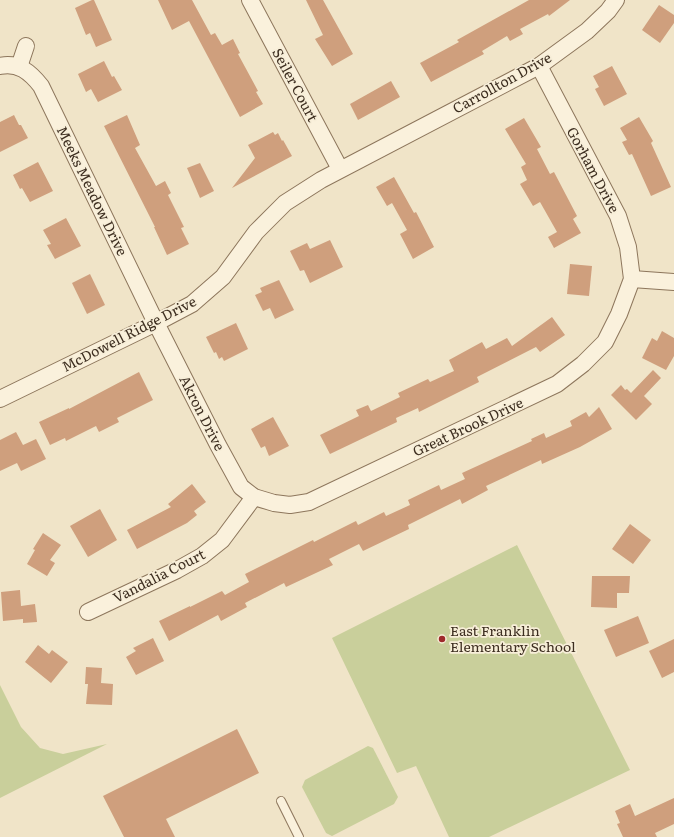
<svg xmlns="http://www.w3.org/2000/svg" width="674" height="837" font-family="Literata,serif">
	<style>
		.green { fill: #c9cf9b }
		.building { fill: #cf9f7d }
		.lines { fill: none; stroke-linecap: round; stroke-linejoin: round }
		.service-casing { stroke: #8d765c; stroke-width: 10 }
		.minor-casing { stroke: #8d765c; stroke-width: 18 }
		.service { stroke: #faf1dc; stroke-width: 8 }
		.minor { stroke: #faf1dc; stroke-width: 16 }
		.poi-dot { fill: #9e2a2b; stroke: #f7eed8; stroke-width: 1.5 }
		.labels { text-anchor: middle; stroke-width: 3.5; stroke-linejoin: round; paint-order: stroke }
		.street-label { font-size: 14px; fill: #3d2e20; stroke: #f7eed8 }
		.poi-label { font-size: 14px; fill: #3d2e20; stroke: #f7eed8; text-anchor: start }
	</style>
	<rect width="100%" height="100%" fill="#f0e4c8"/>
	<g class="green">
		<polygon points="517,545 630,770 489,837 449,837 416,766 397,773 332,638"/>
		<polygon points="0,685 21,727 40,748 63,754 107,744 0,798"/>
		<polygon points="368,746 373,748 398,797 394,804 332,836 326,833 302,787 305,780"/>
	</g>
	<g class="building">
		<polygon points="92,0 94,0 112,40 96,47 90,33 86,35 75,8"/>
		<polygon points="158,0 192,0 211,35 215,33 222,45 233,39 240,53 238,54 258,91 256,92 263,104 240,117 189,21 172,30"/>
		<polygon points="306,0 323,0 353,54 332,66 315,39 323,35"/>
		<polygon points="529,0 570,0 549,16 548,14 520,29 523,34 510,41 507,36 482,51 484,54 431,82 420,63 459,42 457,40"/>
		<polygon points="659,5 674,15 674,23 660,43 642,30"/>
		<polygon points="104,61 112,77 114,76 122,90 98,102 91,89 86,92 78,74"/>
		<polygon points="612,66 627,94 604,106 595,89 599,87 593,76"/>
		<polygon points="391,81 400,97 358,120 350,104"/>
		<polygon points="14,115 19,125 21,125 28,138 0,152 0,122"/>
		<polygon points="127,115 140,145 135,148 156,186 165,181 171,193 168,195 184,227 181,228 189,244 167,255 154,227 155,227 104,126"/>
		<polygon points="639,117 653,141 651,143 671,187 651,196 632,154 629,155 622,142 627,140 620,128"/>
		<polygon points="524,118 541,147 537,149 550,174 554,172 577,216 573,219 581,233 554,248 548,237 557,232 540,202 533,206 520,184 527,180 521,167 526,164 505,129"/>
		<polygon points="273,132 275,135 278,133 282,141 283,140 292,156 232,188 255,158 248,145"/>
		<polygon points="38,162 53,191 30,202 22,188 20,189 13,175"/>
		<polygon points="200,163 214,191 200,198 187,168"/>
		<polygon points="394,177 414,213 416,212 434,247 413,259 400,234 407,230 392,203 387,206 376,187"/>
		<polygon points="66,218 81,246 55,259 47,245 51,244 43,230"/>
		<polygon points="330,240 343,267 310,283 304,270 300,271 290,251 307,243 310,249"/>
		<polygon points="570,264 592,266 589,296 567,294"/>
		<polygon points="90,274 105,305 87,314 72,283"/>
		<polygon points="279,280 294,310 275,319 270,308 263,311 255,295 262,292 260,288"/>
		<polygon points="552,317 565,335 540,352 536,347 477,377 479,382 419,412 418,408 396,418 397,422 330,454 320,435 359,416 356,410 368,405 371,411 400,397 398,393 428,379 430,382 454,371 449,360 482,342 486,349 507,338 512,346"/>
		<polygon points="236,323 248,349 224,361 222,357 219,359 216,352 214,353 206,337"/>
		<polygon points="662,331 674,338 674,356 666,370 642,358 652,338 657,341"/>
		<polygon points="653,370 661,378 644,396 652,404 636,420 611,395 621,385 625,390 627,389 631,393"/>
		<polygon points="139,372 153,400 117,418 119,422 99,432 96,426 66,441 65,438 50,445 39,422 69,408 69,409"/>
		<polygon points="599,407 612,429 580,447 542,464 541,460 486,486 488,490 462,504 460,499 408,525 409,529 363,551 359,544 329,559 333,565 286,587 284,583 245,603 247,607 221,621 218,615 169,641 159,621 190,606 190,607 222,591 225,595 249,582 245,574 313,540 314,542 356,521 358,525 384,512 386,516 410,505 408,500 439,485 441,490 465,479 462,473 532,441 531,439 544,433 546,438 572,426 570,421 586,412 589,417"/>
		<polygon points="273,417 289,446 269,456 265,446 261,448 251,429"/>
		<polygon points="16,432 23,445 36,439 46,459 21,471 17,463 0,471 0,440"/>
		<polygon points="192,484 206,502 194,511 197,515 187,523 137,549 127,530 171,507 168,504"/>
		<polygon points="100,509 117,540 88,557 70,526"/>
		<polygon points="630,524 651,540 633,564 612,549"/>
		<polygon points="43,533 61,545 50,560 55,563 47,576 27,564 35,550 33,549"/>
		<polygon points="592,576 630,576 629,593 617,593 617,608 591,607"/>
		<polygon points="20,590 21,606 35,604 37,622 23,623 23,619 3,621 1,592"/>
		<polygon points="638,616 649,643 616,657 604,630"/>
		<polygon points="153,638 164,661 136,675 126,657 136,651 133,648"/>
		<polygon points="674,639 674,672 662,678 649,651"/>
		<polygon points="38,645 49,654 52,650 68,662 51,683 25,662"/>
		<polygon points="86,667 102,668 101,683 113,684 112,705 86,704 88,684 85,684"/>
		<polygon points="237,729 259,773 166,819 175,837 124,837 103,796"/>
		<polygon points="674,798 674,824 655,833 657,837 623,837 617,824 620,823 615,811 630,804 635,816"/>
	</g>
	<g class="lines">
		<g class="service-casing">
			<polyline id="service" points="281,801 299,837"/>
		</g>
		<g class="minor-casing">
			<g id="minor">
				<polyline points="250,0 340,169"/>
				<path d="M0 66C18 62 30 72 41 86L156 323 218 445 241 487 254 497 274 503 290 505 309 502 557 384 583 364 605 342 619 314 632 279 628 247 618 216 539 66"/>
				<polyline points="19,67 26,46"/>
				<polyline points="632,279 674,282"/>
				<polyline points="0,399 156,323 192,304 223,277 256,232 285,203 321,180 539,66 587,31 608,11 616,0"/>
				<polyline points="88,612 177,570 202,556 222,540 254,497"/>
			</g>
		</g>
		<use href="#service" class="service"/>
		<use href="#minor" class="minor"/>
	</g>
	<circle class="poi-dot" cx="442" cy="639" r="4"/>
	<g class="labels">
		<g class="street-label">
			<text transform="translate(502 83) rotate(-29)" y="5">Carrollton Drive</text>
			<text transform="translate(295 85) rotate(62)" y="5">Seiler Court</text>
			<text transform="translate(593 170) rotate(62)" y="5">Gorham Drive</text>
			<text transform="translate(92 191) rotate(64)" y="5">Meeks Meadow Drive</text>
			<text transform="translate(129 334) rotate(-27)" y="5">McDowell Ridge Drive</text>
			<text transform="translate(202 413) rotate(63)" y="5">Akron Drive</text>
			<text transform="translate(468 427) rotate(-25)" y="5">Great Brook Drive</text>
			<text transform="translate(159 576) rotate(-27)" y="5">Vandalia Court</text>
		</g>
		<g class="poi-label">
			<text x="450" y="636">East Franklin<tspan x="450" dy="16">Elementary School</tspan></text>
		</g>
	</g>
</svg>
